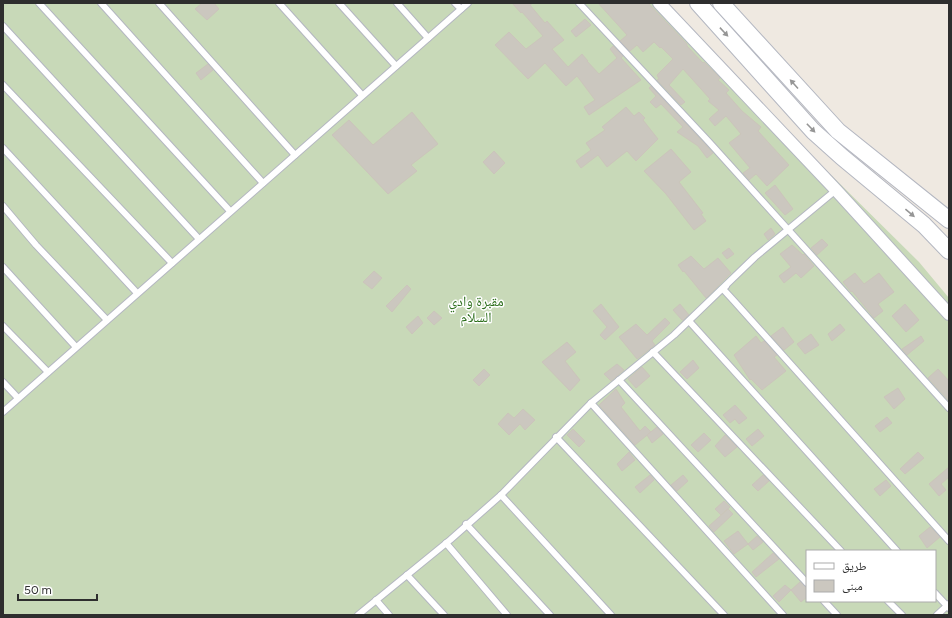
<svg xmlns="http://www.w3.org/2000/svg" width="952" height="618" font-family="Figtree,'Noto Naskh Arabic',sans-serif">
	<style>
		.cemetery { fill: #c8d9b8; fill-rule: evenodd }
		.building { fill: #cbc7bf; stroke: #cbc5ba }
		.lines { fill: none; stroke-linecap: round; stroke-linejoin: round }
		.service-casing { stroke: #b4b7c1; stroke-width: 8 }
		.minor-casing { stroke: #b4b7c1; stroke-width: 14 }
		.secondary-casing { stroke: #b4b7c1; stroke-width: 18 }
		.service { stroke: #fff; stroke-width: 6 }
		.minor { stroke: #fff; stroke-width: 12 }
		.secondary { stroke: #fff; stroke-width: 16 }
		.oneway { fill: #969696 }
		.labels { text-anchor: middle; stroke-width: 3; stroke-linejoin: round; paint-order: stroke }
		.park-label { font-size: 14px; fill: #2c6e1b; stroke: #fff }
	</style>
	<rect width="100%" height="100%" fill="#efe9e1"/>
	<path class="cemetery" d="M3 3H657L919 262 949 298V615H3ZM807 551H935V601H807Z"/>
	<g class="building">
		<polygon points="202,3 214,3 219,9 207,20 195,9"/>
		<polygon points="512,3 533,3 530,5 545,23 547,21 564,40 552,49 568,67 582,54 588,61 587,61 599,74 617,58 610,49 613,46 623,56 621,58 641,80 589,115 584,107 595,100 577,76 566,86 545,63 528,79 495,45 509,32 526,49 543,36 522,12 521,13"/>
		<polygon points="598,3 648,3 687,44 687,46 703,63 704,62 720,78 718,80 729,90 726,93 742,111 761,127 758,131 789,165 767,186 756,174 749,180 743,173 750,168 729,143 741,134 726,116 715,126 709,119 719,110 708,101 710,99 683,69 669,85 685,102 681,105 657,80 659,79 657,75 673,59 661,47 660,48 654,42 643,52 637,45 630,51 620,41 627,35"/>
		<polygon points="585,19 591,25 576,37 571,31"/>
		<polygon points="208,64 213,70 201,80 196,73"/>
		<polygon points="651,86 706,145 713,153 707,158 698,146 677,132 683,127 661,104 656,108 650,102 656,96 649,88"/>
		<polygon points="626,107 634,116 639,112 645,118 643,120 658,139 636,161 627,151 607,167 598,155 581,168 576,161 591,150 586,143 605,130 602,127"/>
		<polygon points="412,112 438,144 411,165 417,171 388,194 332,135 349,120 373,145"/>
		<polygon points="671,149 691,172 679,182 703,213 701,214 706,221 694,230 666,194 644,171"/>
		<polygon points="494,151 505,163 494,174 483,162"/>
		<polygon points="775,185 793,209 785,215 765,193"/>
		<polygon points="771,228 775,234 768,240 764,234"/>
		<polygon points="822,239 828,245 817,255 811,248"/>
		<polygon points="792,245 803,255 804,254 814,266 801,278 796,273 784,283 779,276 791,267 780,254"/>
		<polygon points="729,248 734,254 727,259 722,253"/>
		<polygon points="691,256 704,269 718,258 731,273 706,298 684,271 683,272 678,265"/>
		<polygon points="374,271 382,278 372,289 363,282"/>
		<polygon points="855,273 864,284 879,273 894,292 878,304 883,311 874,318 852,291 851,292 843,282"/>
		<polygon points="407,285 411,289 392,312 386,306"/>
		<polygon points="601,304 619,327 605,340 600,335 607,327 593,311"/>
		<polygon points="680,304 689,315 683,320 682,320 673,310"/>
		<polygon points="905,304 919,320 906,332 892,316"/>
		<polygon points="434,311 442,318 434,325 427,318"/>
		<polygon points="418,316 423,323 412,334 406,327"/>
		<polygon points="665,318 670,323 652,341 655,345 637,359 619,337 636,324 647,335"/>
		<polygon points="840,324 845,330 832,341 828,334"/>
		<polygon points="783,327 794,342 784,350 771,336"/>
		<polygon points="811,334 819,345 805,354 797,344"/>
		<polygon points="756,336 761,343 764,341 777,355 774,357 786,371 762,390 751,379 750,380 734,355"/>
		<polygon points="921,336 924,341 907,355 902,349"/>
		<polygon points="567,342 576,352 565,361 580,380 570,391 542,362"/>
		<polygon points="693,360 699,368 687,379 680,372"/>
		<polygon points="617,364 624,370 611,381 604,374"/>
		<polygon points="642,367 650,376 636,388 628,379"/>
		<polygon points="484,369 490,375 479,386 473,380"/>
		<polygon points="938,369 949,381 949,401 928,378"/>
		<polygon points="898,388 905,399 894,409 884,397"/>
		<polygon points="616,389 625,403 621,407 640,431 645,426 651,432 635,445 599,405"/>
		<polygon points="735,405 747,418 739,424 735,419 730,423 723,415"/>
		<polygon points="523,409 535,420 525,430 520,424 509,435 498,424 508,413 514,418"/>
		<polygon points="887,417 892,423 880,432 875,426"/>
		<polygon points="657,427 663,434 652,443 647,435"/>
		<polygon points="573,429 585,441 579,447 567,435"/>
		<polygon points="758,429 764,436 752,446 746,439"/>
		<polygon points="704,433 711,440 698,452 691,445"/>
		<polygon points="725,435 737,447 725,457 715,446"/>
		<polygon points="629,452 635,460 622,471 617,464"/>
		<polygon points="918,452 924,458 905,474 900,469"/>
		<polygon points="949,467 949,477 941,484 946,490 939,496 929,484"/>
		<polygon points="650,475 654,480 640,493 635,487"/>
		<polygon points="683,475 688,481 677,491 671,485"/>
		<polygon points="763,475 769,481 758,491 752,485"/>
		<polygon points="886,480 891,486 880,496 874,489"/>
		<polygon points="724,501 730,507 721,515 715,509"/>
		<polygon points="728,509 733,514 714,532 709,526"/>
		<polygon points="930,527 940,537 927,548 919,536"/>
		<polygon points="738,531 748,544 734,554 724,541"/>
		<polygon points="757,536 763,542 753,550 748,544"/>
		<polygon points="773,553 779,559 756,577 752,572"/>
		<polygon points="800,582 807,587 807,597 801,602 791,590"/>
		<polygon points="785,585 791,590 779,602 773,596"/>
	</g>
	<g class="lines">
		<g class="service-casing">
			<g id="service">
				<polyline points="39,3 230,211"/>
				<polyline points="101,3 263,183"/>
				<polyline points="159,3 295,155"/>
				<polyline points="279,3 362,95"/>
				<polyline points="339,3 396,66"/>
				<polyline points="397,3 428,38"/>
				<polyline points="455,3 461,9"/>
				<polyline points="579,3 709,142 949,408"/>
				<polyline points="3,26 199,239"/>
				<polyline points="3,85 172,263"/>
				<polyline points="3,148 137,293"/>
				<polyline points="3,206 36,245 107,320"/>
				<polyline points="3,267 76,347"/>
				<polyline points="726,286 723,289 734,301 949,541"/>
				<polyline points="689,321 897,551"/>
				<polyline points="3,326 48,372"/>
				<polyline points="653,352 841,551"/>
				<polyline points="619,380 807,583"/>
				<polyline points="3,382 18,398"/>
				<polyline points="591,403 783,615"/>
				<polyline points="3,412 468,3"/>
				<polyline points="556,437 724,615"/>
				<polyline points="501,495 611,615"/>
				<polyline points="466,524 550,615"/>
				<polyline points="446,543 507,615"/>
				<polyline points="407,575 444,615"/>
				<polyline points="935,593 949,608"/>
				<polyline points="376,600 389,615"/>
				<polyline points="824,601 837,615"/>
				<polyline points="888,601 902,615"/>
				<polyline points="358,615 450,540 501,495 591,403 674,335 755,257 836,190"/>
				<polyline points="937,615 949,604"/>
			</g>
		</g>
		<g class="minor-casing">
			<polyline id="minor" points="659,3 836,190 949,314"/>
		</g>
		<g class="secondary-casing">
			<g id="secondary">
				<polyline points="698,3 813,131 842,157 924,225 949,251"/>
				<polyline points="721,3 838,131 949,220"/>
			</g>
		</g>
		<use href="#service" class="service"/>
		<use href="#minor" class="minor"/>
		<use href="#secondary" class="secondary"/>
	</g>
	<defs><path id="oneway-solid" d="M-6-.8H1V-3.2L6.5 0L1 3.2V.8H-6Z"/></defs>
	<g class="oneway">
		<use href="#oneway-solid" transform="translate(724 32) rotate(47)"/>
		<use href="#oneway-solid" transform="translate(794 84) rotate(-132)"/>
		<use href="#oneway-solid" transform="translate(811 128) rotate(46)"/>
		<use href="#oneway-solid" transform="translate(910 213) rotate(40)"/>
	</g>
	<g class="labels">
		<g class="park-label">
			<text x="476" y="306">مقبرة وادي<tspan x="476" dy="16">السلام</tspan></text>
		</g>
	</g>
	<rect width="952" height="618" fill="none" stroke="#2e2e2e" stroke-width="8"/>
	<rect x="806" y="550" width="130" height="52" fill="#ffffff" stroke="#ababab"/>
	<rect x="814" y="563" width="20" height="6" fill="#ffffff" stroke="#ababab"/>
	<text x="842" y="570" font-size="12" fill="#2e2e2e">طريق</text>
	<rect x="814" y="580" width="20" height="12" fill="#cbc7bf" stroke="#ababab"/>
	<text x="842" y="590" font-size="12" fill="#2e2e2e">مبنى</text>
	<path d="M18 594v6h79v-6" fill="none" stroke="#2e2e2e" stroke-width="2"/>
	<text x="24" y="594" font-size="12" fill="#2e2e2e" stroke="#ffffff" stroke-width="3" paint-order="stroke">50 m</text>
</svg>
